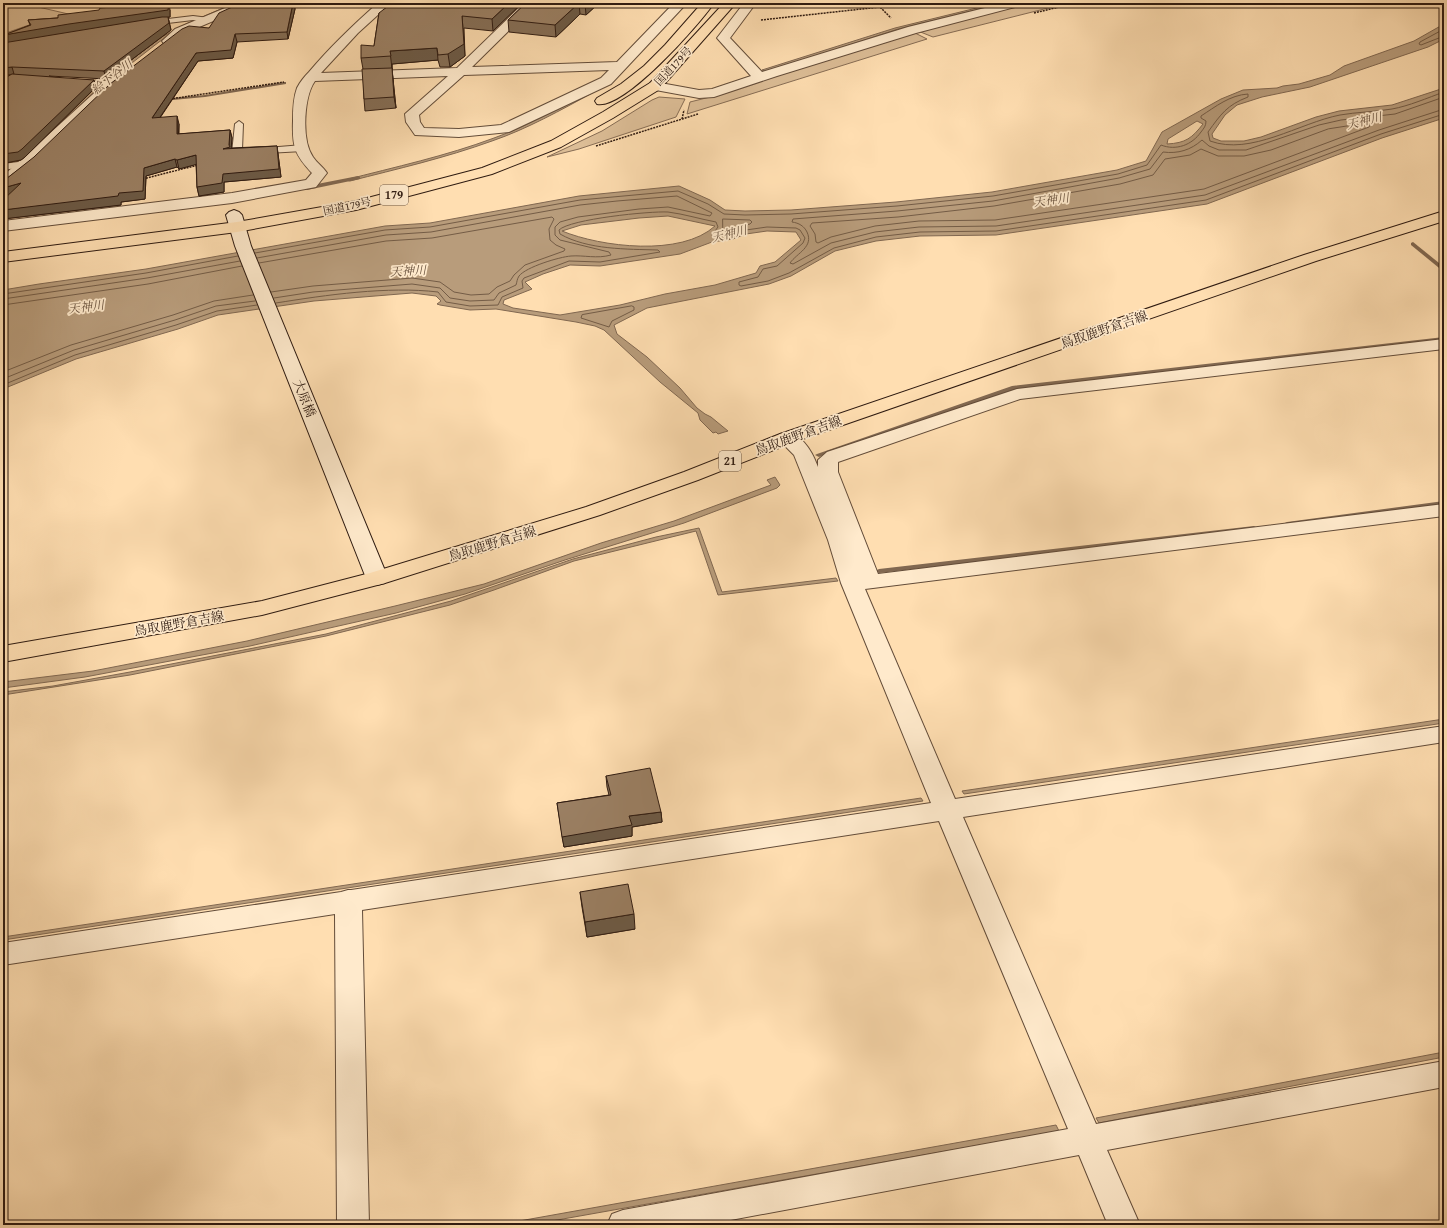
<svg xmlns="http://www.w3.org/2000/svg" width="1447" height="1228" font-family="'Gentium Book Plus','Noto Serif JP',serif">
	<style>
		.green { fill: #dcbd96; stroke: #866c54 }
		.water { fill: #b89c7b; stroke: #816851; fill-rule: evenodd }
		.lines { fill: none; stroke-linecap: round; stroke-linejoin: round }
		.shore { stroke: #745c46; stroke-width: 1 }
		.stream { fill: #816851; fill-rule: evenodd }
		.lane-casing { stroke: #634c39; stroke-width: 2 }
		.street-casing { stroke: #634c39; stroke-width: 2 }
		.secondary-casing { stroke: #2f1b11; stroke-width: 2 }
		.primary-casing { stroke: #2f1b11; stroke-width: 2 }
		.highway-casing { stroke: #2f1b11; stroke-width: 2 }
		.path { stroke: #2f1b11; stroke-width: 1.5; stroke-dasharray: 2 1; stroke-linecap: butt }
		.lane { fill: #ffeacc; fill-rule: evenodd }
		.street { fill: #ffeacc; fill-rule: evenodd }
		.secondary { fill: #ffeacc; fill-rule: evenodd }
		.primary { fill: #ffdeb1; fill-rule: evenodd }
		.highway { fill: #ffdeb1; fill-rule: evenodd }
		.wall { fill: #856e56; stroke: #2f1b11 }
		.shaded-wall { fill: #6c5a46; stroke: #2f1b11 }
		.building { fill: #9b8064; stroke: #2f1b11 }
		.labels { text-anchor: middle; stroke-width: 3.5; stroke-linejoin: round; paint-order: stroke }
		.far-street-label { font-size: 11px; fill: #2f1b11; stroke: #ffeacc }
		.far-water-label { font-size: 12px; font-style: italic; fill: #664f3b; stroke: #ffeacc }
		.shield { fill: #ffeacc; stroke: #6d5949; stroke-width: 1 }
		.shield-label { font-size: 12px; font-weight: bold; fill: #2f1b11 }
		.street-label { font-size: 13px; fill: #2f1b11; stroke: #ffeacc }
	</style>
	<rect width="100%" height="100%" fill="#ffdeb1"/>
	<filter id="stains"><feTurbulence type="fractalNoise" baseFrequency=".005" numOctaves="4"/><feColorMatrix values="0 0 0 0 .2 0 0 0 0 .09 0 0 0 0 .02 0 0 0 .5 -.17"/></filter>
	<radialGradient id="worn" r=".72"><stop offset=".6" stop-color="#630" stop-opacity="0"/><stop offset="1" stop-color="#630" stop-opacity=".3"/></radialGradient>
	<g class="green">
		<polygon points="3,3 21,3 77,16 29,25 3,34"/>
		<polygon points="1030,3 1068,3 933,37 918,31"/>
		<polygon points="913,32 927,39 687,114 690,102 710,97"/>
		<polygon points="659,97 685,99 676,117 579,149 547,157 602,131 652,100"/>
	</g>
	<g class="water">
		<polygon points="235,3 241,3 171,34 159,42 106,83 3,178 3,173 21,158 85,96 158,39 186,24"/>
		<polygon points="997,3 1004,3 898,29 767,72 762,70 895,28"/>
		<path d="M1444 24V39L1428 47 1310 87 1262 97 1237 105 1225 115 1212 134 1213 138 1221 141H1244L1261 137 1316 117 1339 111 1392 105 1444 88V118L1382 138 1207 204 996 235 920 236 876 241 835 251 791 276 769 284 647 308 614 325 617 334 647 357 680 388 697 408 705 414 711 417 728 431 718 434 716 432 713 433 700 420 698 413 660 382 604 330 595 326 576 322 496 309 470 310 440 305 437 304 441 301 436 296 412 293 314 301 218 315 178 329 76 359 3 389V290L39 284 146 269 385 226 430 223 579 196 679 186 710 200 725 210 745 211 791 210 896 202 992 192 1117 170 1146 161 1162 132 1221 99 1243 90 1277 88 1283 86 1299 84 1330 75 1344 66 1414 41ZM1197 121 1203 124C1192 138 1186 143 1167 144L1168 139ZM668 216 715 226C681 257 601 247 562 231L581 225 639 218ZM767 231 796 232 801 240 775 262 760 266 756 273 715 285 665 294 620 305 560 315 513 308 503 304 504 300 532 289 525 282 543 274 570 265 600 266 680 254 712 242 733 239 746 234Z"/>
		<path d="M590 91 594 92C561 110 527 129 492 141 445 158 397 169 350 181L345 180C395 167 446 156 494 138 528 126 559 108 590 91Z"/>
		<polygon points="775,477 780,485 777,488 684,523 565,560 465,594 396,613 250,646 85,677 3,688 3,682 93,671 247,641 395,606 484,584 601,543 674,521 771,485 767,480"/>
		<polygon points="699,528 722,592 836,578 838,581 718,595 696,531 574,561 494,590 450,605 326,636 130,675 3,695 3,692 53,686 130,672 326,634 451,601 573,559 656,537"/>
		<polygon points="1444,719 1444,723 964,794 962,791"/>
		<polygon points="921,798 923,801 3,940 3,937"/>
		<polygon points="1444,1052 1444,1057 1099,1123 1096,1118"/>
		<polygon points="1056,1125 1059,1131 529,1225 497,1225"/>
	</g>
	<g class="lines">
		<g class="shore">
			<polyline points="1444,29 1420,42 1419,44 1421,45 1444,36"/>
			<path d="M1444 97 1395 114 1341 120 1319 125 1246 150H1219L1209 146 1202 140C1191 150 1178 154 1163 152L1150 169 1119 178 993 201 897 211 793 219 792 222C799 223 804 226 807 232 814 247 797 253 790 263L793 264 831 243 875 232 919 227 996 226 1205 195 1379 130 1444 109"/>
			<polygon points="1368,123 1370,125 1369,127 1204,189 995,220 919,221 875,226 831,237 818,243 816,242 815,234 810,226 812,223 898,217 994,206 1120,184 1153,175 1165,159 1190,155 1201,149 1218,156 1244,156 1271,150 1328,129"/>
			<polygon points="723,219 750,220 752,222 750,224 725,231 723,229"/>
			<path d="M255 253 385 230 430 227 580 200 678 191 708 204 724 214 745 215 791 214 897 206 993 196 1118 174 1147 165 1161 145C1176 151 1192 145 1201 132 1204 128 1206 126 1206 121L1201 118V116C1215 107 1230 95 1248 94V97C1227 105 1221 114 1208 132L1210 141C1251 156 1299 123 1340 115 1357 112 1374 112 1392 109 1409 106 1427 98 1444 92"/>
			<path d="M257 258 386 235 431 232 580 205 617 201 677 196 712 213 710 216 668 207 639 209 578 217 560 222 555 227V235L560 240 609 252 611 255C597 259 584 255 571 256 559 257 526 267 519 276 517 279 517 282 516 285L499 293 494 300 470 301 450 298 440 288 412 284 313 292 274 298"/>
			<polyline points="259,263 386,241 432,238 552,217 554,219 549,229 550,240 556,245 565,249 564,251 525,265 514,275 510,281 497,287 489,294 471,295 454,292 440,282 412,278 313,286 271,292"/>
			<polyline points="3,294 146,273 238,256"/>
			<polyline points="3,299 147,278 240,261"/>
			<path d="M276 303C326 295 388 286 438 292L446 302 470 306 498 305 502 297 523 288 522 281 524 278 569 261 600 262 660 252 658 250C627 249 588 250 560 234L559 230C570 219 650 211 668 212 684 214 700 219 716 222L718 227 712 235 713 237 732 235 746 230 767 227 796 228 800 230 805 238 803 243 777 266 763 269 758 277 739 282V285L741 286 768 281 789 273 834 248 876 237 920 232 996 231 1206 200 1381 134 1444 114"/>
			<polyline points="3,305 148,284 242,266"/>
			<polygon points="632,306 634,307 634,310 612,321 609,327 581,318 582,315"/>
			<polyline points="3,372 71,345 173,315 214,301 253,295"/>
			<polyline points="3,379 74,350 175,320 216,306 255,301"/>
			<polyline points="3,385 75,355 176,325 217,311 257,305"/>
		</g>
		<g class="stream">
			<polygon points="284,82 286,82 286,84 205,97 162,101 160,100 162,99 205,95"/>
			<polygon points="358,176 360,177 360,179 307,190 304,188 307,186"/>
			<polygon points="1413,242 1444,267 1444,272 1411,245 1411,243"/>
			<polygon points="1444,337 1444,341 1013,390 821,456 819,457 815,455 817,454 1012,386"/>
			<polygon points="1444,501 1444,505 1287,526 1283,524 1287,522"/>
			<polygon points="1254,526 1258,528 1257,530 879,573 875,571 879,569"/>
		</g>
		<g class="lane-casing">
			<g id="lane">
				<polygon points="193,16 209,18 210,20 206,22 193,20 151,25 147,23 151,21"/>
				<polygon points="74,80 111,81 115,84 111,87 77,84 74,84 73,82"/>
				<polygon points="239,121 243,124 242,150 303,145 308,148 303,151 234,155 232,153 235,124"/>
				<polygon points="26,161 31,164 29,166 3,170 3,164"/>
			</g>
		</g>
		<g class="street-casing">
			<g id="street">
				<path d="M237 3H253L251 5C229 15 206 23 185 34 177 38 174 46 164 44L162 41 175 29Z"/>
				<path d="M378 3H391L358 33 321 73 457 68 524 3H537L472 67 617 62 674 3H687L611 84 509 132 459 137 415 135 406 122 405 114 448 76 315 81C304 96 301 140 313 157 317 163 323 167 327 173L316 187 232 203 3 231V221L232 193 306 180 312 173C295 155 292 147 293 121 293 110 293 99 297 88 300 82 305 76 309 72 330 47 353 25 378 3ZM609 70 601 78 501 125 459 129 424 128 420 122 419 115 464 75Z"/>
				<polygon points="744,3 756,3 730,38 762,72 908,27 1005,3 1025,3 1023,5 916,33 777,76 714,97 699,98 650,89 648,86 650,83 655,82 699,90 712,89 751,76 717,38"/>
				<path d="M129 67 134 68 135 71 134 74C117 87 100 101 84 116 69 131 19 183 3 187V176L92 95 124 68Z"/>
				<path d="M1444 339V349L1020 399 838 462V472L878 574 1444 504V516L865 589 955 799 1444 726V742L963 817 1096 1124 1444 1061V1087L1107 1150 1140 1225H1108L1079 1155 704 1225H607L612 1214 623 1210 1068 1129 939 821 362 910 369 1225H337L335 914 3 965V943L341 892 348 890H351L931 803 841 583 828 540 794 455 777 438 780 434C800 429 812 451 818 467V460L827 452 1017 389Z"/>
			</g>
		</g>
		<g class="secondary-casing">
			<polygon id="secondary" points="234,210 239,212 242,215 251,246 388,578 385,583 377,585 369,583 366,578 235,246 226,215 229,212"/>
		</g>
		<g class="primary-casing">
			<polygon id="primary" points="1444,211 1444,221 1316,261 794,442 698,480 600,515 385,583 262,615 3,662 3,646 262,601 370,573 586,507 684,472 780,434 1304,255"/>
		</g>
		<g class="highway-casing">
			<g id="highway">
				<path d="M702 3H714C699 25 624 110 597 104L595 101 597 98 621 84 644 66 665 45Z"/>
				<polygon points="724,3 736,3 660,89 613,118 561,147 492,174 356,210 237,232 3,262 3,252 237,222 356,201 482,168 551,141 603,112 650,83"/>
			</g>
		</g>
		<g class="path">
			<polyline points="1034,13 1076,3"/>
			<polyline points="761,20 880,7 891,18"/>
			<polyline points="170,99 284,82"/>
			<polyline points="682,119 684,110"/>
			<polyline points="596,146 698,114"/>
			<polyline points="143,179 198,165"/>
		</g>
		<use href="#lane" class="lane"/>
		<use href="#street" class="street"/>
		<use href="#secondary" class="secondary"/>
		<use href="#primary" class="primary"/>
		<use href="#highway" class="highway"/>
	</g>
	<g class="wall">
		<polygon points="241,3 294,3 295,9 288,39 237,42 233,58 198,61 160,118 179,124 179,134 230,130 232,138 231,148 277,146 278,154 281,177 224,182 224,192 199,196 197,187 196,164 179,169 177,167 146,176 145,199 121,202 121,205 3,219 3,200 7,197 3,198 3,179 6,179 209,28"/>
		<polygon points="522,3 493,31 464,28 465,56 450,67 440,67 438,60 392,64 392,69 396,108 365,111 364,99 363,69 361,58 374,46 379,13"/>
		<polygon points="526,3 599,3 586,15 580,14 556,37 509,32 508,20"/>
		<polygon points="170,10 170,17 168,17 171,30 106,79 49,76 96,87 25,157 21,160 5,163 7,171 3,175 9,75 6,42 4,35 30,25 28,20"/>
		<polygon points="606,776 661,812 662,822 632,827 632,836 564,847 557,803 609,795 607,787"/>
		<polygon points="580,892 635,929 587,937 582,907"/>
	</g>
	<g class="shaded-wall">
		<polygon points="169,3 170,10 170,17 168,17 171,30 106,79 104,71 6,43 4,35"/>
		<polygon points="293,3 294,3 295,9 288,39 287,32"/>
		<polygon points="509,3 522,3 493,31 492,19"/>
		<polygon points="579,3 580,14 556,37 555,25"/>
		<polygon points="585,3 599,3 586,15"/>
		<polygon points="462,16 465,56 450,67 448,54"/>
		<polygon points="235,34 237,42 233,58 198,61 154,126 152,118 196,53"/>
		<polygon points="437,48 438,60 392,64 392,69 390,51"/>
		<polygon points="12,67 14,74 3,76 3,68"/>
		<polygon points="392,68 393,80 396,108 394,97"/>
		<polygon points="94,80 96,87 25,157 21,160 5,163 7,171 3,175 3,154"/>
		<polygon points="177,116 179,124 178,142 177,134"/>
		<polygon points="230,130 232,138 231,150 223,149 229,145"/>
		<polygon points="277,146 278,154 281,177 224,182 224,192 199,196 197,187"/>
		<polygon points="196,155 198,164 179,169 177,160"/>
		<polygon points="175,159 177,167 146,176 145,199 121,202 121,205 3,219 3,210 119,193 144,168"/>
		<polygon points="21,183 23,191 3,198 3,188"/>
		<polygon points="661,812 662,822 632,827 632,836 564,847 562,837 629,816"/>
		<polygon points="634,914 635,929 587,937 585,922"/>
	</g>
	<g class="building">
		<polygon points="162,3 169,3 168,10 69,24 4,35 31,25 28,20 58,18 58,15 99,10 100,8"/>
		<polygon points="241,3 293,3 287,32 235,34 231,50 196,53 152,118 177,116 177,134 230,130 229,145 230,147 223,149 277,146 279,169 223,174 222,183 197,187 196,155 177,160 175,159 144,168 143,191 119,193 118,196 3,210 3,200 21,183 3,188 3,179 6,179 34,157 110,84 182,29 189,26 209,28 219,13"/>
		<polygon points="392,3 509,3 492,19 462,16 464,44 448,54 438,55 437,48 390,51 391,56 361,58 361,45 374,46 379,13"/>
		<polygon points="526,3 579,3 555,25 508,20"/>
		<polygon points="162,17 168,17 169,23 104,71 12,67 3,68 3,43"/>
		<polygon points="392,68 394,97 364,99 362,69"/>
		<polygon points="12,74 94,80 22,149 18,152 3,154 3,79"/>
		<polygon points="650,768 661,812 629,816 632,825 562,837 557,803 611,795 606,776"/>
		<polygon points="628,884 634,914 585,922 580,892"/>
	</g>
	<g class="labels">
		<g class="far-street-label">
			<text transform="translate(673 66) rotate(-47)" y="4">国道179号</text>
			<text transform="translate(347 206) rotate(-12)" y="4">国道179号</text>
		</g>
		<g class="far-water-label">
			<text transform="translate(112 77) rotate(-38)" y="4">絵下谷川</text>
			<text transform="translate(1364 121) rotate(-14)" y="4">天神川</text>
			<text transform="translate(1051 200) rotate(-8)" y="4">天神川</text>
			<text transform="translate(729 234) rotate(-14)" y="4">天神川</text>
			<text transform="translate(408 271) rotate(-3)" y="4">天神川</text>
			<text transform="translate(86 307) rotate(-7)" y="4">天神川</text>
		</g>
		<g class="shield">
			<rect x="380" y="185" width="28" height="20" rx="3"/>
			<rect x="719" y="451" width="22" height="20" rx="3"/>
		</g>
		<g class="shield-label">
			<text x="394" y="199">179</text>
			<text x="730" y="465">21</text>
		</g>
		<g class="street-label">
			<text transform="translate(1104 329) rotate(-19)" y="5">鳥取鹿野倉吉線</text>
			<text transform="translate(305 398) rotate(68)" y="5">大原橋</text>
			<text transform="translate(798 435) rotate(-20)" y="5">鳥取鹿野倉吉線</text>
			<text transform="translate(492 543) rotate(-17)" y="5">鳥取鹿野倉吉線</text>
			<text transform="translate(179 623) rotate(-10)" y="5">鳥取鹿野倉吉線</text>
		</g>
	</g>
	<rect width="1447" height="1228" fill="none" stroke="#ffdeb1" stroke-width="16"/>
	<rect x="4" y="4" width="1439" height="1220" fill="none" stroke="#2f1b11" stroke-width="2"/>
	<rect x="8" y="8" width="1431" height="1212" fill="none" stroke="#2f1b11"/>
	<rect width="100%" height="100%" filter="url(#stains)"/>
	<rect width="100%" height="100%" fill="url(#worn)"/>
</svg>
